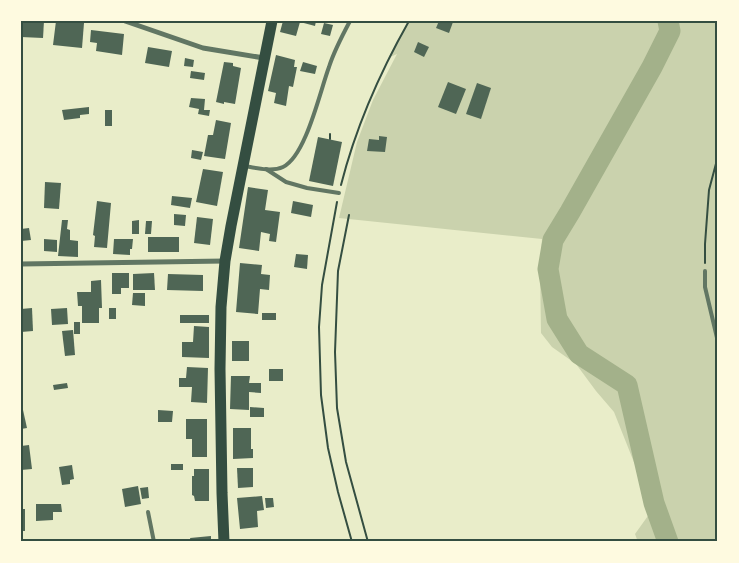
<svg xmlns="http://www.w3.org/2000/svg" width="739" height="563" font-family="'Space Grotesk',sans-serif">
	<style>
		.green { fill: #cad2ad }
		.lines { fill: none; stroke-linecap: round; stroke-linejoin: round }
		.river { stroke: #a3b18a; stroke-width: 21 }
		.building { fill: #4f6655 }
		.path { stroke: #344e41; stroke-width: 2 }
		.service { stroke: #617663; stroke-width: 4 }
		.minor { stroke: #617663; stroke-width: 5 }
		.primary { stroke: #344e41; stroke-width: 11 }
		.neatline { fill: none; stroke: #344e41; stroke-width: 2 }
	</style>
	<rect width="100%" height="100%" fill="#e9edc9"/>
	<polygon class="green" points="409,21 718,21 718,542 638,542 635,534 650,513 643,485 614,412 596,391 576,364 552,347 541,333 540,267 542,239 339,218 357,142 373,100 397,54 388,58"/>
	<g class="lines">
		<polyline class="river" points="668,542 654,503 627,385 579,354 557,319 548,269 553,240 570,212 652,67 670,31 668,21"/>
	</g>
	<g class="building">
		<polygon points="21,21 44,21 43,38 21,37"/>
		<polygon points="56,21 84,23 82,48 53,45"/>
		<polygon points="283,21 316,21 315,26 300,22 296,36 280,32"/>
		<polygon points="439,21 453,22 449,33 436,28"/>
		<polygon points="324,23 333,25 330,36 321,34"/>
		<polygon points="91,30 124,34 122,55 96,51 97,43 90,42"/>
		<polygon points="418,42 429,47 424,57 414,52"/>
		<polygon points="148,47 172,51 169,67 145,63"/>
		<polygon points="276,55 295,60 294,67 297,67 293,87 289,86 286,106 274,103 276,93 268,91"/>
		<polygon points="185,58 194,60 193,67 184,66"/>
		<polygon points="224,62 233,63 233,66 241,68 235,104 224,102 224,104 216,102"/>
		<polygon points="303,62 317,66 315,74 300,71"/>
		<polygon points="191,71 205,73 204,80 190,78"/>
		<polygon points="448,82 466,89 456,114 438,107"/>
		<polygon points="477,83 491,88 481,119 466,114"/>
		<polygon points="191,98 205,99 204,110 210,110 209,116 198,114 199,109 189,107"/>
		<polygon points="89,107 89,114 80,115 80,118 64,120 62,110"/>
		<rect x="105" y="110" width="7" height="16"/>
		<polygon points="216,120 231,123 225,159 204,156 208,135 213,135"/>
		<polygon points="379,136 387,137 385,152 367,151 369,139 379,140"/>
		<polygon points="318,137 342,142 333,186 309,181"/>
		<polygon points="192,150 203,152 201,160 191,158"/>
		<polygon points="203,169 223,172 217,206 196,202"/>
		<polygon points="45,182 61,183 59,209 44,208"/>
		<polygon points="248,187 268,190 265,210 280,212 276,242 269,241 270,234 261,232 259,251 239,248"/>
		<polygon points="172,196 192,198 190,208 171,205"/>
		<polygon points="97,201 111,203 107,248 94,247 95,236 93,235"/>
		<polygon points="293,201 313,205 311,217 291,213"/>
		<polygon points="174,214 186,215 185,226 174,225"/>
		<polygon points="197,217 213,219 210,245 194,243"/>
		<polygon points="62,220 68,220 67,229 70,230 70,240 78,241 78,257 58,256"/>
		<polygon points="139,220 139,234 132,234 132,221"/>
		<polygon points="146,221 152,221 151,234 145,234"/>
		<polygon points="29,228 31,240 21,241 21,229"/>
		<rect x="148" y="237" width="31" height="15"/>
		<polygon points="44,239 57,240 57,252 44,251"/>
		<polygon points="114,239 133,239 132,249 130,249 130,255 113,254"/>
		<polygon points="296,254 308,255 307,269 294,267"/>
		<polygon points="240,263 262,265 261,274 270,275 269,290 260,289 258,314 236,312"/>
		<polygon points="112,273 129,273 129,288 121,288 121,294 112,294"/>
		<polygon points="154,273 155,290 133,290 133,274"/>
		<polygon points="168,274 203,275 203,291 167,290"/>
		<polygon points="101,280 102,308 99,308 99,323 82,323 82,306 78,306 77,292 91,292 91,281"/>
		<polygon points="133,293 145,293 145,306 132,305"/>
		<polygon points="32,308 33,331 21,332 21,309"/>
		<polygon points="67,308 68,324 52,325 51,309"/>
		<rect x="109" y="308" width="7" height="11"/>
		<rect x="262" y="313" width="14" height="7"/>
		<rect x="180" y="315" width="29" height="8"/>
		<rect x="74" y="322" width="6" height="12"/>
		<polygon points="194,326 209,327 209,358 182,357 182,342 193,342"/>
		<polygon points="73,330 75,355 65,356 62,331"/>
		<rect x="232" y="341" width="17" height="20"/>
		<polygon points="187,367 208,368 207,403 191,402 192,387 179,387 179,378 186,378"/>
		<rect x="269" y="369" width="14" height="12"/>
		<polygon points="231,376 250,376 249,383 261,383 261,393 249,392 249,410 230,409"/>
		<polygon points="67,383 68,388 54,390 53,385"/>
		<polygon points="250,407 264,408 264,417 250,417"/>
		<polygon points="21,410 23,410 27,428 21,429"/>
		<polygon points="158,410 173,411 172,422 158,422"/>
		<polygon points="186,419 207,419 207,457 192,457 192,439 186,439"/>
		<polygon points="233,428 251,428 251,449 253,449 253,458 233,459"/>
		<polygon points="29,445 32,469 21,470 21,446"/>
		<rect x="171" y="464" width="12" height="6"/>
		<polygon points="72,465 74,479 70,480 70,484 62,485 59,467"/>
		<polygon points="237,468 253,468 253,487 238,488"/>
		<polygon points="194,469 209,469 209,501 195,501 194,496 192,495 192,476 194,476"/>
		<polygon points="138,486 141,504 125,507 122,489"/>
		<polygon points="148,487 149,498 142,499 140,488"/>
		<polygon points="262,496 264,510 257,511 258,527 240,529 237,498"/>
		<polygon points="265,498 273,498 274,507 266,508"/>
		<polygon points="36,504 61,504 62,512 53,512 53,520 36,521"/>
		<rect x="21" y="509" width="4" height="22"/>
		<polygon points="211,536 211,542 191,542 190,538"/>
	</g>
	<g class="lines">
		<g class="path">
			<polyline points="330,139 330,134"/>
			<path d="M341 185C356 126 379 74 409 21"/>
			<polyline points="337,202 322,285 319,327 321,395 328,448 338,492 352,542"/>
			<polyline points="349,215 338,271 335,352 337,408 346,462 368,542"/>
			<polyline points="705,263 705,244 709,190 718,156"/>
		</g>
		<g class="service">
			<path d="M245 166C256 168 272 172 283 167 306 156 320 91 329 67 334 51 342 36 350 21"/>
			<polyline points="266,169 286,182 307,188 339,193"/>
			<polyline points="705,271 705,287 718,342"/>
			<polyline points="148,512 154,542"/>
		</g>
		<g class="minor">
			<polyline points="125,21 203,48 264,58"/>
			<polyline points="21,264 225,261"/>
		</g>
		<polyline class="primary" points="224,542 222,493 220,369 221,307 225,261 231,226 272,21"/>
	</g>
	<rect width="739" height="563" fill="none" stroke="#fefae0" stroke-width="45"/>
	<rect x="22" y="22" width="694" height="518" class="neatline"/>
</svg>
